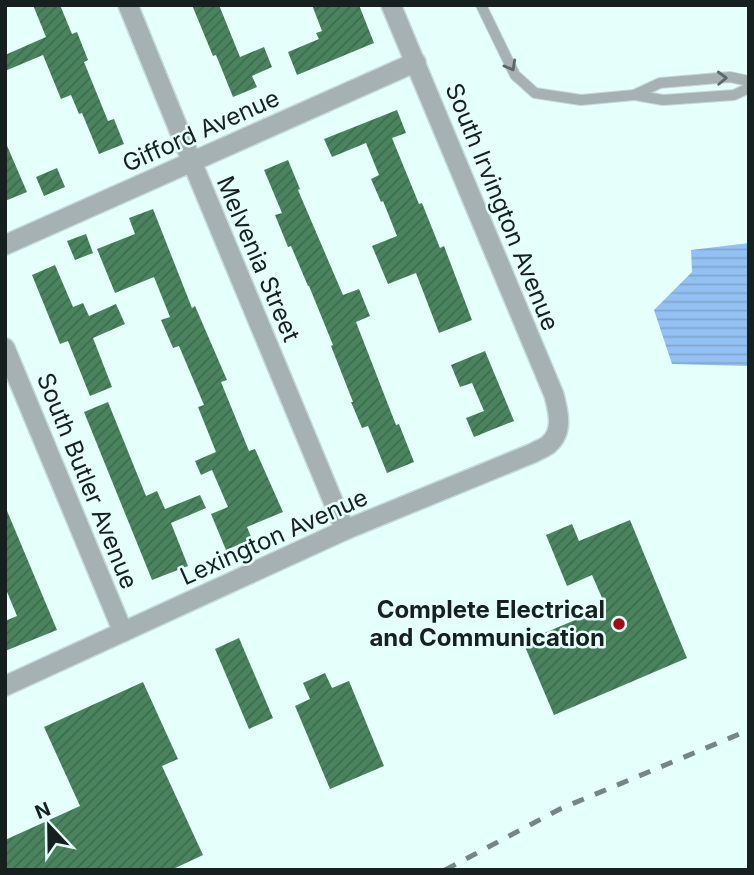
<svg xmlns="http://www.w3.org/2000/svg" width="754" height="875" font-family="Inter,sans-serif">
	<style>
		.water { fill: url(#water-rules) }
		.building { fill: url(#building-hatch) }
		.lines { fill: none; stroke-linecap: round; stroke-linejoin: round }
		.lane-casing { stroke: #c4dbd8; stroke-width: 12 }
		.street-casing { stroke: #c4dbd8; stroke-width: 22 }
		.lane { stroke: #a6b1b4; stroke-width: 10 }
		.street { stroke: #a6b1b4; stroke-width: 19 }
		.rail { stroke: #758784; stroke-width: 5; stroke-dasharray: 12 12; stroke-linecap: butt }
		.oneway { stroke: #5e686a }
		.poi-dot { fill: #a30818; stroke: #e5fffb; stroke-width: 2.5 }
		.labels { text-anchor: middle; stroke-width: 5; stroke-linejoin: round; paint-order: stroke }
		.street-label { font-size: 24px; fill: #16201f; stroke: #e5fffb }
		.poi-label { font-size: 24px; font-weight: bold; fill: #16201f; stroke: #e5fffb; text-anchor: end }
	</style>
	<defs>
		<pattern id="water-rules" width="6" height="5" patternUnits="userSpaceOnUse" patternTransform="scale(1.75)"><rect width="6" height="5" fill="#94c1f3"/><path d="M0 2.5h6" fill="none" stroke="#7fa6d0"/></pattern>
		<pattern id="building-hatch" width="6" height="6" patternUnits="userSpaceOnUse" patternTransform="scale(1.75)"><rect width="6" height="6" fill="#4a845e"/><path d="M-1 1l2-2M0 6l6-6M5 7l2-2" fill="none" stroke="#3d6c4d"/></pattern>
	</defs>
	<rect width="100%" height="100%" fill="#e5fffb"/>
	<polygon class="water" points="749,243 749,366 672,364 654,310 692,272 691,250"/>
	<g class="building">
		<polygon points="33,5 60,5 72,34 77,32 88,60 84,62 108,121 114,119 124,144 99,154 82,113 79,114 71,95 61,99 43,55 5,71 5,55 46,37"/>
		<polygon points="192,5 219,5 240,57 264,47 272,67 252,76 257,87 233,97 216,55 213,56"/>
		<polygon points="312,5 359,5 374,43 297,75 288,52 319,39 316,33 322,31"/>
		<polygon points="397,110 406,133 392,138 419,204 422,203 440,248 444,246 472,320 439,333 416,273 388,284 372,246 397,236 383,201 381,202 371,179 379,175 366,143 332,157 324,139"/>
		<polygon points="5,141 27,192 5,201"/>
		<polygon points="288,160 300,189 298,190 343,295 359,289 370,316 356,322 396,425 399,424 414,462 387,473 368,426 362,428 351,402 353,402 331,346 333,345 309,286 308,286 291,246 288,247 275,215 282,213 264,170"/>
		<polygon points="57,168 65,187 44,196 36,177"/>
		<polygon points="153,209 192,308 195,306 227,380 221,382 249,451 255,449 283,512 247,527 252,539 226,550 211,514 228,507 212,470 201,475 195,461 216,452 198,407 204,405 179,346 173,348 161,320 170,317 154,277 115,293 97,249 135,234 129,218"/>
		<polygon points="86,234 93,253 75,260 67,241"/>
		<polygon points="55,265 73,307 83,303 89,316 116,304 125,324 93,338 112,387 90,396 68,341 60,344 32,275"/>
		<polygon points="485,351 514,421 474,437 466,418 484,411 472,383 460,387 451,365"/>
		<polygon points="108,402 146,496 157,491 165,509 200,495 206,508 171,523 188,566 152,580 84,412"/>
		<polygon points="5,506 57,630 5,651 5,621 17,616 5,587"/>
		<polygon points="630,520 687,658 554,715 523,642 606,607 592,575 567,586 546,535 572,524 579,541"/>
		<polygon points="239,638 273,718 249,729 215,649"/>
		<polygon points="325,673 332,688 349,681 384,766 330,789 295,706 310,699 303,683"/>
		<polygon points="143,682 178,759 162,766 203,855 171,870 5,870 5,840 80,806 44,727"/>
	</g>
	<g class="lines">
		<g class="lane-casing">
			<g id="lane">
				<polyline points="481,5 515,75 535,93 581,100 634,95 660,83 730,77 749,81"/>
				<polyline points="635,95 663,100 734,95 749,88"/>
			</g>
		</g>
		<g class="street-casing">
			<g id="street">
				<polyline points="128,5 192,162 345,530"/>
				<polyline points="5,245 416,62"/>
				<polyline points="5,348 123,632"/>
				<path d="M5 686 345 530 533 453C538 450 545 448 549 444 564 431 558 411 554 395L391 5"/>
			</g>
		</g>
		<use href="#lane" class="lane"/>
		<use href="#street" class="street"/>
		<polyline class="rail" points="445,870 560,809 749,730"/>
	</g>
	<defs><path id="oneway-chevron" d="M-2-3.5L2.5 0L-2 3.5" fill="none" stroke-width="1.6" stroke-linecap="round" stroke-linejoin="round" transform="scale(1.75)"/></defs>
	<g class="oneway">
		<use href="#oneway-chevron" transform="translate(511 66) rotate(61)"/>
		<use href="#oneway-chevron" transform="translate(722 78) rotate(-2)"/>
	</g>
	<circle class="poi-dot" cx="619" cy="624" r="7"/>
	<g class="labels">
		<g class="street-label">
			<text transform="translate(201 131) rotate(-24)" y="8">Gifford Avenue</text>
			<text transform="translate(502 207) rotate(68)" y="8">South Irvington Avenue</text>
			<text transform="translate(258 259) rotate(67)" y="8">Melvenia Street</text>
			<text transform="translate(87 481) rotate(68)" y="8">South Butler Avenue</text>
			<text transform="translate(274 537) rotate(-24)" y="8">Lexington Avenue</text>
		</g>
		<g class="poi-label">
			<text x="605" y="618">Complete Electrical<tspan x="605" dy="28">and Communication</tspan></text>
		</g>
	</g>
	<rect width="754" height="875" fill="none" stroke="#16201f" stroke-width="14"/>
	<g transform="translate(49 826) rotate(338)" stroke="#e5fffb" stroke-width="5" paint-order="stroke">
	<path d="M0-5L12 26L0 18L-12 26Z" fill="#16201f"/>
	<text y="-10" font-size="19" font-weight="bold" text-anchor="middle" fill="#16201f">N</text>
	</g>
</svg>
